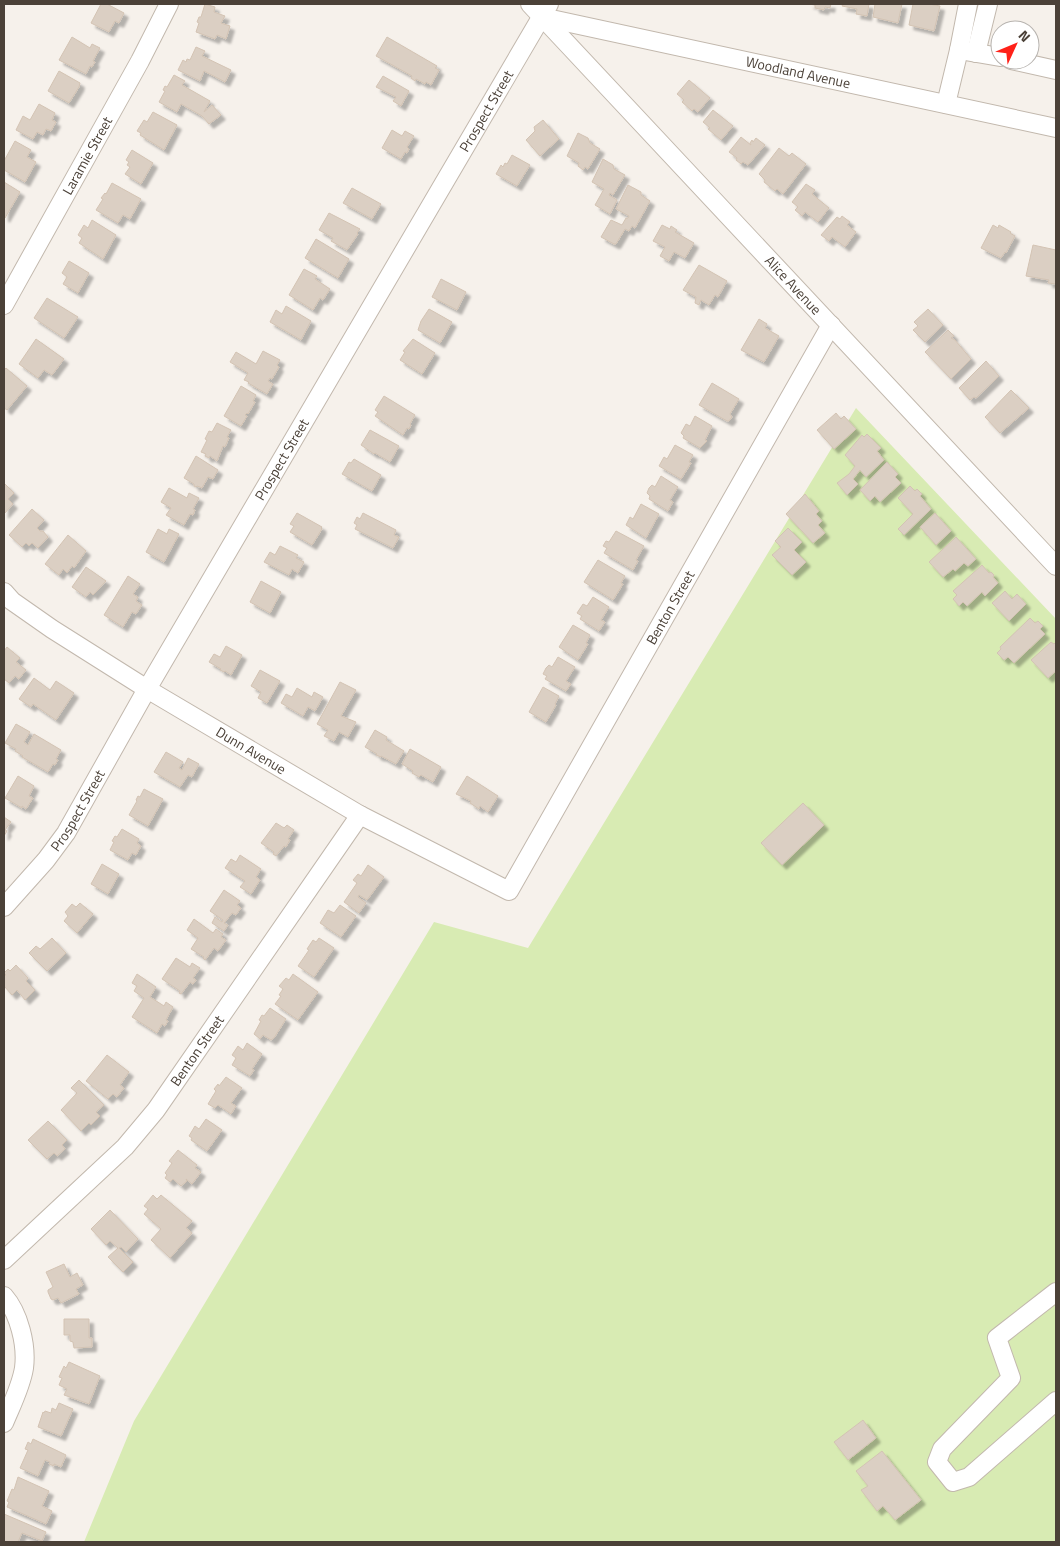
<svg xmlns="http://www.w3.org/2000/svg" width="1060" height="1546" font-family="'Titillium Web',sans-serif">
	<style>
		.green { fill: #d8ebb3 }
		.building { fill: #dbcfc3; stroke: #d3c3b3; filter: url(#shadow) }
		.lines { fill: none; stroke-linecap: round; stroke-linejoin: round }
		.minor-casing { stroke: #c2b8ad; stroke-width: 20 }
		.minor { stroke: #fff; stroke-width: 18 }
		.labels { text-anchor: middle; stroke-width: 4.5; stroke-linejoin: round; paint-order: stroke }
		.street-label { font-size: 14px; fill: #4b4138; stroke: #fff }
	</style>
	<defs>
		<filter id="shadow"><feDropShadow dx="4.5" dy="4.5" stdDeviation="1" flood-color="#0004"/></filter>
	</defs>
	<rect width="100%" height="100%" fill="#f6f1eb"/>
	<polygon class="green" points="856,408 1056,619 1056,1542 84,1542 134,1421 434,922 528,948"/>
	<g class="building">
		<polygon points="101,4 107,4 124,13 119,23 115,21 109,32 91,23"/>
		<polygon points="205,4 215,7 214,12 225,16 221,23 230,26 226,39 217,35 215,39 196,32 199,23 197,22 199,17 201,17"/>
		<polygon points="809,4 831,4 830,8 825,7 824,10 815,8 815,5"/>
		<polygon points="843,4 869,4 867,16 856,14 857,9 842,6"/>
		<polygon points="875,4 902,4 898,23 873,17"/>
		<polygon points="913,4 929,4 940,6 934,31 909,25"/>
		<polygon points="72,37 90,48 92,44 100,48 93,61 95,62 92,67 90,66 86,74 59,60"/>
		<polygon points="387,37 437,66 435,68 439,70 431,85 426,82 425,84 416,79 415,81 411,78 412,76 376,56"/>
		<polygon points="196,47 205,51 202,56 231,70 225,82 204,71 200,81 178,70 183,60 186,62 187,59 190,60"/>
		<polygon points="59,71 80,83 79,87 69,103 48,91"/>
		<polygon points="174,75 185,81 182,85 210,101 204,112 212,105 221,115 209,124 202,116 181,104 177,112 159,102 165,91 163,90 165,86 167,87"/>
		<polygon points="383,76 409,91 401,106 393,101 396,97 376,87"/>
		<polygon points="689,80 710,98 698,112 694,109 692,111 682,102 684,100 677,94"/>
		<polygon points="39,104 55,113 52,120 56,122 51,131 46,129 43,135 37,132 33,139 16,130 23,116 30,120"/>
		<polygon points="713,110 733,126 721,140 708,129 710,128 703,122"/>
		<polygon points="153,112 177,125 164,150 140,135 141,133 137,131 144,120 147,122"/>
		<polygon points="543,120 559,139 540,156 526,140 535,131 534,127"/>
		<polygon points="392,130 402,136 405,131 414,136 407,147 409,149 407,153 405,152 401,159 382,148"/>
		<polygon points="578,133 588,138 590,143 600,149 588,169 585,167 583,170 578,166 579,163 567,156"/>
		<polygon points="741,137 751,145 750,143 752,140 753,142 756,138 765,145 748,165 743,162 741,164 736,160 737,158 729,152"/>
		<polygon points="15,141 31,150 27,157 36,162 25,182 4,170 4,161"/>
		<polygon points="779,148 789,156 792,153 806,164 783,194 777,189 775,191 764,182 765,180 759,174"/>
		<polygon points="132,150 153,163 141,184 125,174 130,167 127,165 129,162 126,160"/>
		<polygon points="512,155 530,165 517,186 496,174 501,165 503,167 505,163 507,164"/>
		<polygon points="603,159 613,165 614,169 625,175 613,195 610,193 609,195 617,200 610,214 595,205 604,189 592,182"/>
		<polygon points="4,182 20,192 5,218 4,217"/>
		<polygon points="112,183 141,199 130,219 123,215 118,223 96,210 103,199 101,198 105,193 106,194"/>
		<polygon points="806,184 815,190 812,194 829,208 818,222 805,212 802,216 795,210 798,207 792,202"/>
		<polygon points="628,185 641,192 641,195 650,201 635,228 632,226 629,231 625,229 616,244 614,244 601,237 611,220 622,225 626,218 628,218 629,216 616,209"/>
		<polygon points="352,188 381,204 372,219 343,203"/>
		<polygon points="329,213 360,229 357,233 358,234 347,250 331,241 333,238 319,230"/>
		<polygon points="842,216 850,222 847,225 856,232 845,247 832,237 829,241 821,235 837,217 840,219"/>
		<polygon points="92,220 116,235 103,259 79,243 82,238 78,235 84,225 88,228"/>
		<polygon points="662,225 670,229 671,226 677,230 675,232 694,243 685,258 674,252 669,261 660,256 665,247 653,241"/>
		<polygon points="993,225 998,228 999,225 1011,232 1010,233 1015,236 1006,253 1005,252 1001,258 981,248"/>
		<polygon points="316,239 349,259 338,278 305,258"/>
		<polygon points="1033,245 1056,250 1056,284 1048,283 1049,280 1026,276"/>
		<polygon points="69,261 89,273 78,293 63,284 67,277 62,273"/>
		<polygon points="699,265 727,281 718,297 715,295 709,305 701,300 699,305 695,303 696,297 683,290"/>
		<polygon points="304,269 317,276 315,279 330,289 323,300 320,298 313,310 289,295"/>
		<polygon points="441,279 466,292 457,310 432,297"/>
		<polygon points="47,298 78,317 64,338 34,318"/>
		<polygon points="286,306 311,321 301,340 270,322 276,310 282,314"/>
		<polygon points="429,309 452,322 440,343 418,330 421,321"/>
		<polygon points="928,309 943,325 925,342 913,330 918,326 914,322"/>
		<polygon points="759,319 767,324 765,328 779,336 764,362 741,350"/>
		<polygon points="948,330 954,336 951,338 955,340 971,359 951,379 925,352"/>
		<polygon points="36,339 64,359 52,375 44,370 38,378 19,364"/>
		<polygon points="413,339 435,353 422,374 400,360 405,352 403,351"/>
		<polygon points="263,351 280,360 277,365 279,367 272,379 270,378 268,381 273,384 267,394 248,383 249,382 244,380 248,373 230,362 236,352 256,364"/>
		<polygon points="986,361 999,376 976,398 974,397 970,400 959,388"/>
		<polygon points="6,368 27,386 7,410 4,408 4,370"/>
		<polygon points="712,383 739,399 730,414 732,417 729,421 727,421 699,405"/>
		<polygon points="241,386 256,395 253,401 255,402 248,414 247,413 245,415 247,416 241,426 224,416"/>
		<polygon points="1011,390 1029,408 1000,433 985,417"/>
		<polygon points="384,396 415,415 410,424 411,425 409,429 407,428 403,435 375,416 378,412 375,410"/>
		<polygon points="836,413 841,419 844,416 856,429 834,449 817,430"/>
		<polygon points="695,416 712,426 705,440 707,441 700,448 683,438 684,436 681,433 686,424 690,426"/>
		<polygon points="217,423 231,430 227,437 229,438 225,447 223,446 217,461 210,456 209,458 205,456 206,454 201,452 207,440 205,439 209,431 212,432"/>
		<polygon points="370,430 399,446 390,462 375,453 374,454 361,445"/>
		<polygon points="867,434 881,448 877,451 884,460 866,477 860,470 853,479 858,484 847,495 837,483 849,474 855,466 845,455 862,435 864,437"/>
		<polygon points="675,445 693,455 689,462 691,463 681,479 659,466 664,457 667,459"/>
		<polygon points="196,456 218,470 213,479 208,477 202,488 197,486 196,487 194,486 194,484 184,478"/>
		<polygon points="354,459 381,475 372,491 342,474 349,462 351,463"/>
		<polygon points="887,462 898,474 895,477 901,483 880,502 875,496 870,501 860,490"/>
		<polygon points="661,476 678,487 670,500 673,502 668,511 649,499 650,496 647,493 649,488 652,485 655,487"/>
		<polygon points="4,483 14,493 8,499 13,504 4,514"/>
		<polygon points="910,486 915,491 917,489 922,494 920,496 931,509 904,535 898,529 913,514 898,498"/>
		<polygon points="169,488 187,498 189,493 199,498 193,509 195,510 193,515 190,514 184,525 166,515 171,508 161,502"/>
		<polygon points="805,494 819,511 816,514 822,521 818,525 825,533 813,543 786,514"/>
		<polygon points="641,504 659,514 646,538 626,525 630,517 633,519"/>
		<polygon points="32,509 44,520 37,528 40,531 43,531 48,537 38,548 32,543 29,546 26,543 22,547 9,535"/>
		<polygon points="297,513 322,527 321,528 322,529 312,545 290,532 294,526 290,524"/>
		<polygon points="363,513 396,530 394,535 399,537 393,548 355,529 357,525 354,523 357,517 360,519"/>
		<polygon points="935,513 951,531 936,545 920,527"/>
		<polygon points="788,528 802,542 794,550 806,562 792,575 772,555 781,547 775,541"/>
		<polygon points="158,529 167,534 169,529 179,534 164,562 146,552"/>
		<polygon points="616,531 644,546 636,560 638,561 633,570 604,553 607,548 603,546 606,541 609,542"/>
		<polygon points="68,535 86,551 74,568 72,566 67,573 63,569 59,575 45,564"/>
		<polygon points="956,537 976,559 968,566 964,563 955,571 953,569 943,577 929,562"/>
		<polygon points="280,546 298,555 296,558 304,562 298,573 292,569 289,575 264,562 270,552 275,555"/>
		<polygon points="598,560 625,576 621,583 623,584 613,600 584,582"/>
		<polygon points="982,565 989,573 991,572 994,575 993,577 998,583 985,596 982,592 967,606 963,602 959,606 953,599 957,595 953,591"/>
		<polygon points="86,567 106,581 93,595 90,592 86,597 72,587"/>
		<polygon points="128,576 140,584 133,594 138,597 136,601 142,605 136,614 132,612 123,627 104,615"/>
		<polygon points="261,581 281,592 270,613 250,602"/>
		<polygon points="1005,591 1012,599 1017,594 1026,604 1009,621 992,603"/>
		<polygon points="593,597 609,607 601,620 605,622 599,631 580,619 582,616 577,613 583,604 587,606"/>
		<polygon points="1030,618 1035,623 1038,621 1043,626 1040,629 1045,634 1014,663 1008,657 1004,660 997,653 1001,649 1000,647"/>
		<polygon points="573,625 590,635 586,643 588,644 578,660 559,647"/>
		<polygon points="1051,642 1054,644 1056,642 1056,671 1048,678 1031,660"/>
		<polygon points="226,646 242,655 231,675 225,671 224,672 220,670 221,669 209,662 214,654 220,657"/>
		<polygon points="7,647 20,658 16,662 26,670 19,679 15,676 9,683 4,679 4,651"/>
		<polygon points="558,657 575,667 566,681 571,684 566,691 545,679 547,676 543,674 546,668 549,665 552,667"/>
		<polygon points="260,670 280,681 267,703 258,698 261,692 251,686"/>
		<polygon points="34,678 50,690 56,681 74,693 56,720 33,704 31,707 19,699"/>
		<polygon points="340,682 356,690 341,716 356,722 348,737 339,732 334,741 324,736 328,730 317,724"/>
		<polygon points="543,687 559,696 555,704 556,705 546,722 529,712"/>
		<polygon points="297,688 312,697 314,692 323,697 315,711 308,707 303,716 281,703 286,694 292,697"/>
		<polygon points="16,724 30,732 24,742 28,745 34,734 61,750 56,759 58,760 55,765 53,764 48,772 22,757 23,756 15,751 16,749 5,743"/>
		<polygon points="375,730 387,737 386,740 404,751 396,764 381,756 381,757 376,755 377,754 365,747"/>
		<polygon points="410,749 441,767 433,782 421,775 419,777 412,773 413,771 402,764"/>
		<polygon points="166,752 183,762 179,768 182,770 188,758 199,764 192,777 188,775 180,787 154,772"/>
		<polygon points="18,776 34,786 29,796 33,798 26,809 22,806 22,808 5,798"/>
		<polygon points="467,776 498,796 488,812 480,806 479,809 470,803 471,801 456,794"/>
		<polygon points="144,789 163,799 148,826 129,815 137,801 136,800 138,796 140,797"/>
		<polygon points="803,803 824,825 782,865 761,843"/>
		<polygon points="4,817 11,822 5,830 7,831 4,836"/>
		<polygon points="276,823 284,828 287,825 294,830 288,839 290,840 286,847 284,846 276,856 273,854 274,852 261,843"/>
		<polygon points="122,829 139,839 137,843 141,846 136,855 132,853 128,860 110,850 114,842 112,841 115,836 117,837"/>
		<polygon points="240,855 261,869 256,877 260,880 251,894 240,887 245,881 225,868 231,859 236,862"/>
		<polygon points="102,864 119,874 108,894 91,884"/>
		<polygon points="368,865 384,877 367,900 359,895 358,897 366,903 359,913 344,902 357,883 353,880 358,874 361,876"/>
		<polygon points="224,890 240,901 237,905 241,908 236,915 232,913 225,922 224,923 228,925 224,931 212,923 215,917 222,922 223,920 210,911"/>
		<polygon points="80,903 93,914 77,933 64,921 68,916 65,912 72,904 76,907"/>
		<polygon points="340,905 356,916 341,937 320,923 328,910 334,913"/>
		<polygon points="194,919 213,933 216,929 223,934 221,937 226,940 218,951 214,948 205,960 203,958 204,957 191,949 198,938 187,930"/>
		<polygon points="52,938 66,953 47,971 29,953 36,946 40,949"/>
		<polygon points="319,938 334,948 314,977 298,966 309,950 307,949 313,940 316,942"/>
		<polygon points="176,958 190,967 192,963 200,968 193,978 196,980 193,984 190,982 181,994 179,993 180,991 162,979"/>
		<polygon points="16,965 28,978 26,981 35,990 25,1000 17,990 12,995 4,986 4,976 6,975 4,973 8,969 10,971"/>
		<polygon points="137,974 156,987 150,997 164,1006 166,1002 173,1007 166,1020 168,1021 165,1026 162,1024 157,1033 132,1017 144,998 134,991 137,986 132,983"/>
		<polygon points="293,974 318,992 298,1020 275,1004 281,996 279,995 283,989 279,986 286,978 289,980"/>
		<polygon points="270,1008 286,1019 274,1038 271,1040 263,1035 260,1039 254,1034 261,1021 259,1020 262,1015 264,1016"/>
		<polygon points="247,1043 262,1054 252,1069 254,1070 250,1076 232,1065 236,1058 232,1055 238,1046 243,1050"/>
		<polygon points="107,1055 129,1072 120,1085 124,1088 117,1097 113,1094 108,1099 86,1081"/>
		<polygon points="226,1077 242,1088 231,1103 236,1106 231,1114 218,1105 215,1108 208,1104 216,1091 214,1089 218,1084 219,1086"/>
		<polygon points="79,1080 104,1105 96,1112 100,1116 91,1125 89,1123 81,1131 61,1110 77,1093 71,1088"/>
		<polygon points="206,1119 222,1130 207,1151 191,1140 192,1138 189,1136 195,1126 199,1129"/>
		<polygon points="48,1121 67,1140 62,1145 65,1149 57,1156 54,1153 47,1159 28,1140"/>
		<polygon points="178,1150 197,1165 195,1168 201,1172 192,1184 186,1179 187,1181 181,1186 173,1179 170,1182 165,1178 167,1175 165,1173 172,1163 169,1161"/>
		<polygon points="153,1195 157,1199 161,1195 192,1221 186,1228 192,1233 170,1258 151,1240 161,1229 144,1214 148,1209 144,1206"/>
		<polygon points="110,1210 138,1239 126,1252 121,1247 119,1248 133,1262 123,1272 108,1257 118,1248 110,1241 106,1245 91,1229"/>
		<polygon points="64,1264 70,1277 77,1273 83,1285 76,1289 79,1294 61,1303 58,1298 53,1300 51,1299 48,1292 48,1290 53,1287 46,1272"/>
		<polygon points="64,1319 89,1319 89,1338 92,1338 92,1347 74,1348 73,1342 70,1341 70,1335 64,1335"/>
		<polygon points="69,1362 100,1376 89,1404 64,1395 67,1389 59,1385 62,1378 59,1377 64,1366 66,1368"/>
		<polygon points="59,1403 73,1409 61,1436 38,1427 43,1412 44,1413 45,1411 51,1413 52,1408 56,1410"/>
		<polygon points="863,1420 876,1438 848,1460 834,1442"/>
		<polygon points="33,1439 66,1455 61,1467 54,1464 54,1466 49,1464 50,1462 45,1460 38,1476 20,1468 28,1450 25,1449 28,1442 31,1444"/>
		<polygon points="882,1451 921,1500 895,1520 883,1506 877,1511 861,1490 868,1486 856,1471"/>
		<polygon points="18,1477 49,1491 42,1506 52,1511 46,1524 7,1507 9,1502 7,1501 12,1489 14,1490"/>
		<polygon points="4,1514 46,1532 42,1541 22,1533 18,1542 4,1542"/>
	</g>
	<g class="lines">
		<g class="minor-casing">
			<g id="minor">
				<path id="s1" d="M530 4 1056 566"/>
				<polyline points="968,4 959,50 1000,57"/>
				<path id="s2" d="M542 17 1056 128"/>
				<polyline points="976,53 988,4"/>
				<polyline points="1011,60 1056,70"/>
				<polyline points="946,104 959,50"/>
				<path id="s3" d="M4 305 140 61 169 4"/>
				<path id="s4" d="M4 592 12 601 52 629 147 689 360 815 509 891 831 325"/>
				<path id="s5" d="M4 907 46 860 66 833 147 689 549 4"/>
				<path id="s6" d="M4 1260 125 1147 156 1110 360 815"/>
				<polyline points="1056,1292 997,1338 1011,1378 942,1449 937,1462 953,1482 969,1477 1056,1401"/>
				<path d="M4 1296C19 1313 27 1345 24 1368 21 1387 11 1406 4 1423"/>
			</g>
		</g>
		<use href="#minor" class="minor"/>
	</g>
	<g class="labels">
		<g class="street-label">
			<text dy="5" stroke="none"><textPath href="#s2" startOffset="262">Woodland Avenue</textPath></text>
			<text dy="5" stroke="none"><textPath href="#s5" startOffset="932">Prospect Street</textPath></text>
			<text dy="5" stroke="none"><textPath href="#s3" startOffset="171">Laramie Street</textPath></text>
			<text dy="5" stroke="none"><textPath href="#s1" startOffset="385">Alice Avenue</textPath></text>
			<text dy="5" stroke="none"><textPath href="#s5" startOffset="528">Prospect Street</textPath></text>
			<text dy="5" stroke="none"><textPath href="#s4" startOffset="914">Benton Street</textPath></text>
			<text dy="5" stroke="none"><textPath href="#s4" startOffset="294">Dunn Avenue</textPath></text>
			<text dy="5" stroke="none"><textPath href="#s5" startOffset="122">Prospect Street</textPath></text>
			<text dy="5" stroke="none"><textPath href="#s6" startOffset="286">Benton Street</textPath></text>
		</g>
	</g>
	<rect width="1060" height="1546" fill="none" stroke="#4b4138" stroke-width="10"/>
	<g transform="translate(1015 45) rotate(46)"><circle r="24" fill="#ffffff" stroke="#b7b3af"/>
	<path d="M0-4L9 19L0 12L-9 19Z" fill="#ff2119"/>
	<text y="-8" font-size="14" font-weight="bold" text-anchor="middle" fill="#4b4138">N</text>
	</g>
</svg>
